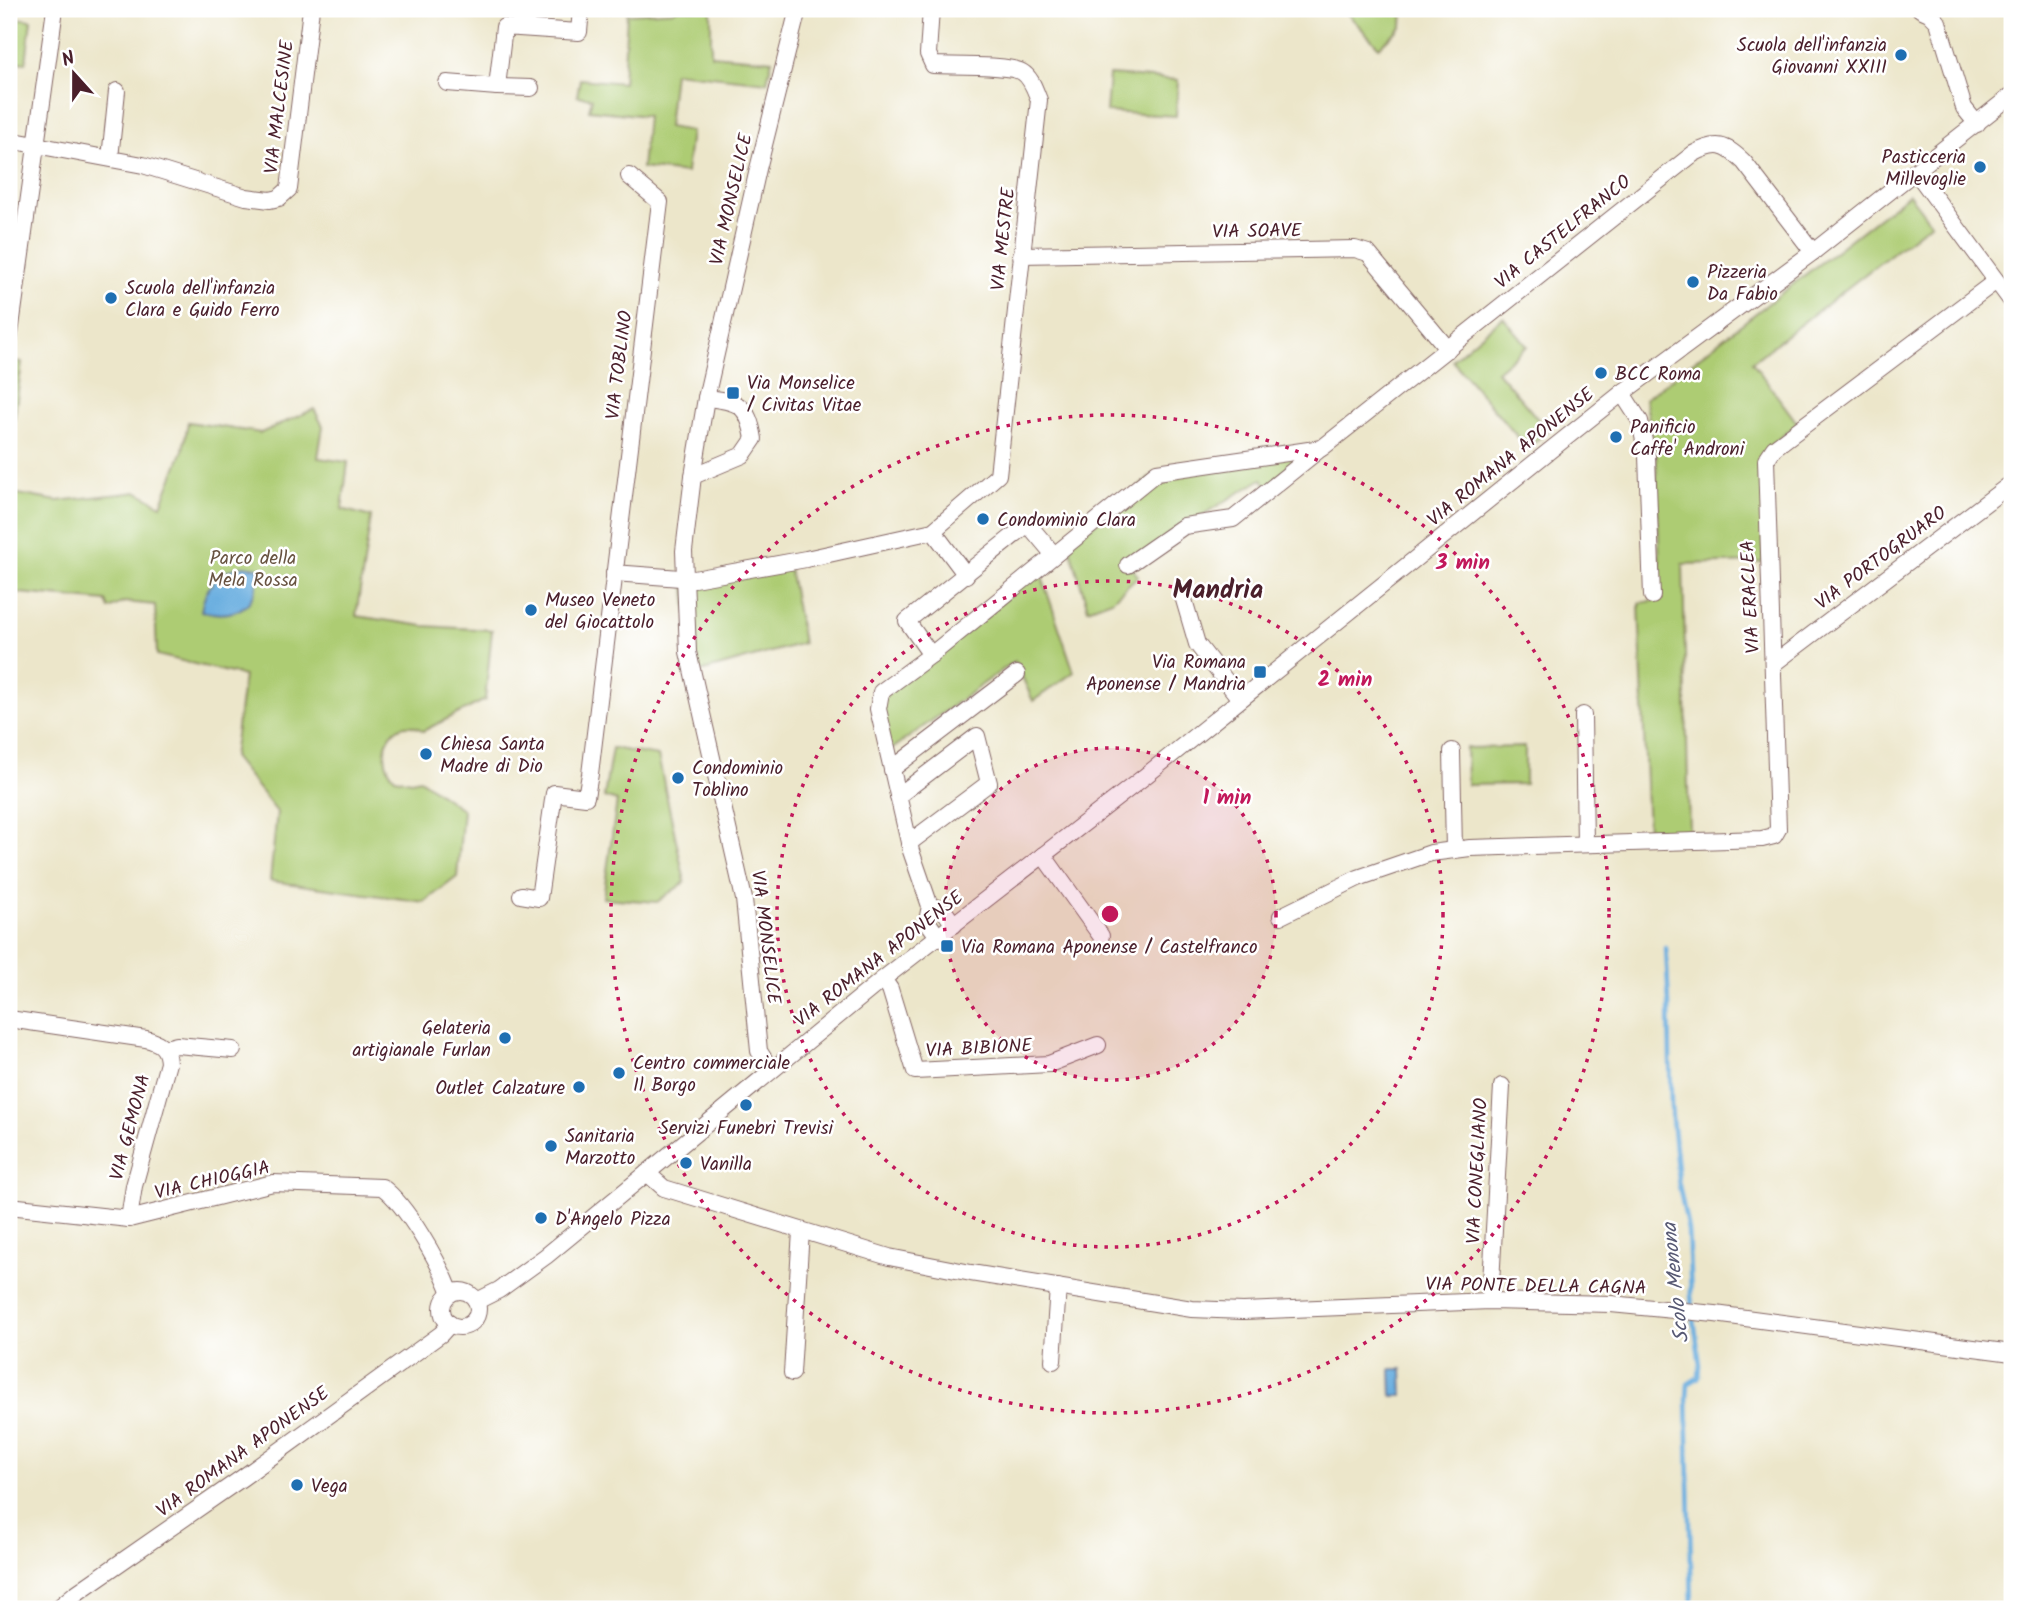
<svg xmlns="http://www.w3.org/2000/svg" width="2021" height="1618" font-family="Kalam,sans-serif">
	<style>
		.green { fill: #adcc73; stroke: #7c764f; stroke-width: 2 }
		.water { fill: #6aafe0; stroke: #5a6786; stroke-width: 2 }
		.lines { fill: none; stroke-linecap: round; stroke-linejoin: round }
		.stream { stroke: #6aafe0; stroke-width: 4.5 }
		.minor-casing { stroke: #836563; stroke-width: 18 }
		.minor { stroke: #fff; stroke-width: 16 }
		.ring { fill: none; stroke: #c2185b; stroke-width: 3.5; stroke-dasharray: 3.5 7 }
		.poi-dot { fill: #1f6fb2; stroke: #fff; stroke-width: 2.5 }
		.labels { text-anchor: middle; stroke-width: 5; stroke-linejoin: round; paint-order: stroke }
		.poi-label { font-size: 19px; fill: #4a1f2b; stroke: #fff; text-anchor: start }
		.street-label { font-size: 19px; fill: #4a1f2b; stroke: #fff }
		.park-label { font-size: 19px; fill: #685341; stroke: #fff }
		.water-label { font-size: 21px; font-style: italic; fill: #575973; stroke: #fff }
		.district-label { font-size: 26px; font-weight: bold; fill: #4a1f2b; stroke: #fff }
		.centre { fill: #c2185b; stroke: #fff; stroke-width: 3.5 }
		.ring-label { font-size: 21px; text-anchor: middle; font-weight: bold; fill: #c2185b; stroke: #fff; stroke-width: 5; stroke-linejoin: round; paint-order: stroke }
	</style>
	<rect width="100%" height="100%" fill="#fff"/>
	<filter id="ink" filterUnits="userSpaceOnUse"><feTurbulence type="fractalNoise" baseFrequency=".0143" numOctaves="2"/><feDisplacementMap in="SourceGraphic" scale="14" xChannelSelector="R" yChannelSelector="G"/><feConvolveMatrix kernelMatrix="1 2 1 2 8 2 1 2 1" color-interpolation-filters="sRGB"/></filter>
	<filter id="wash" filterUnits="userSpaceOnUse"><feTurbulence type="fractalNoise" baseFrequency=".00686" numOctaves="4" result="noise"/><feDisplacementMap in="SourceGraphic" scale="28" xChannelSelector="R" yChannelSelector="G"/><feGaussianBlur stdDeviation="1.57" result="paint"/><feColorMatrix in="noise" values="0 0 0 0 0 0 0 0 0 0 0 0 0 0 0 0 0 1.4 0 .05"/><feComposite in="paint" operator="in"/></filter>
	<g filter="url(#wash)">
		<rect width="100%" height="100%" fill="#ece6ca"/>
		<g class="green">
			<polygon points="674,9 711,9 711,55 772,60 767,82 674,72 668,127 691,131 686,173 642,168 647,116 589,110 592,98 577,96 580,79 623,83 627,14 674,11"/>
			<polygon points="1343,9 1403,9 1402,26 1379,47"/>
			<polygon points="9,17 31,20 26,63 9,61"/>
			<polygon points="1109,75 1178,80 1176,116 1106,112"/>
			<polygon points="1909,194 1931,223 1752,362 1798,424 1769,446 1763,562 1683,564 1689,832 1648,835 1639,603 1661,600 1656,455 1645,399"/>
			<polygon points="1503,317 1527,346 1497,371 1548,431 1527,448 1452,360"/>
			<polygon points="9,360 22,362 9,457"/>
			<path d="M314 409 323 426 318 458 348 462 342 509 371 517 356 616 424 626 492 630 485 700 423 731C395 711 371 753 395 778L411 781 420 779 463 810 457 877 424 902 270 881 277 812 233 757 244 676 157 655 155 605 124 602 109 609 106 601 9 592V482L12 493 57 501 138 492 161 505 183 450 188 422 261 433Z"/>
			<polygon points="1322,448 1269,490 1262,479 1184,526 1129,565 1138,576 1112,600 1088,609 1069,544 1157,472"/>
			<polygon points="788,562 803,643 693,674 684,579"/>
			<polygon points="1039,568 1074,672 1033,701 1015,661 888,752 881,692"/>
			<polygon points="1525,747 1525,784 1467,785 1466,748"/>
			<polygon points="612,748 658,756 685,882 657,902 603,898 617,801 604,797"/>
		</g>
		<g class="water">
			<path d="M244 566 259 568C258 606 238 620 201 611 205 586 218 570 244 566Z"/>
			<polygon points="1391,1369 1402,1369 1403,1396 1392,1396"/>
		</g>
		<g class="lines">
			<polyline class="stream" points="1666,948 1669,1004 1671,1107 1678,1180 1688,1230 1691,1296 1700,1365 1699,1377 1688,1384 1687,1398 1692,1609"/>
		</g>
	</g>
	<g filter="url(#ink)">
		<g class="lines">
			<g class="minor-casing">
				<g id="minor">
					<polyline points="1920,9 1929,13 1938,22 1964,108 1977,124"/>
					<polyline points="447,83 497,87 504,27 579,32 581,9"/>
					<polyline points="497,87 531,88"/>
					<polyline points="9,140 143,165 246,197 270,200 279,198 289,189 311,9"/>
					<polyline points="110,158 117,91"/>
					<polyline points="1916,172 2012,302"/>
					<polyline points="1021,255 1355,249 1368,253 1448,349"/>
					<polyline points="9,341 55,9"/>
					<polyline points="1622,393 1640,421 1647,456 1652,596"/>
					<path d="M693 476 743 455 754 439C748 404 738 401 706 398"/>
					<polyline points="933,531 966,575"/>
					<polyline points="1128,565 1184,526 1233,519 1320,449"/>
					<path d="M614 573 694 579 806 559 933 531 998 475 1039 100C1035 90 1031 77 1022 72 1008 64 952 66 933 65L928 54 931 9"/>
					<polyline points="1182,593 1197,644 1240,699"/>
					<polyline points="931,655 907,621 1028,524 1054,555"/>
					<polyline points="1773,664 2012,483"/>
					<polyline points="1583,715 1585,844"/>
					<polyline points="1452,751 1454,850"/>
					<polyline points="892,769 1017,674"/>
					<polyline points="898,796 977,736 989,783 909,843"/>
					<polyline points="1043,855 1101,936"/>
					<polyline points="521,895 539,898 554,793 586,797 590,774 660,202 629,176"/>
					<polyline points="930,906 943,909 954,925"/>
					<polyline points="1281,916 1358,878 1431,853 1470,848 1762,839 1774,836 1778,829 1766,460 1774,448 1996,281"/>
					<path d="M939 938 927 921 930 906 911 851 878 709 881 692 931 655 1157 472 1322 448 1693 154C1717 141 1725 144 1744 162L1813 252"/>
					<polyline points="883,979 890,989 915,1071 1049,1064 1098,1045"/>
					<path d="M9 1019 146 1039C161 1043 167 1047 168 1063L134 1186 129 1219"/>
					<polyline points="165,1048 177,1045 233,1050"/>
					<polyline points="771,1070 759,1051 744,899 688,652 684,551 693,476 706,398 758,169 798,9"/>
					<polyline points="647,1173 664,1188 889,1257 971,1273 1192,1309 1243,1311 1490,1301 1611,1304 1715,1314 2012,1353"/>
					<path d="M9 1206 129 1219 273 1183 382 1187C407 1205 440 1264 451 1293"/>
					<circle cx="460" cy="1309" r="18"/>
					<polyline points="477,1301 499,1290 546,1256 883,979 1144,777 1548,452 1622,393 1813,252 2012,95"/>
					<polyline points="1490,1301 1502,1086"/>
					<polyline points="1053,1361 1058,1287"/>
					<polyline points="792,1373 801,1231"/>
					<polyline points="57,1609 75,1594 242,1478 441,1334 450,1324"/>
				</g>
			</g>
			<use href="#minor" class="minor"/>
		</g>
	</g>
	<circle cx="1110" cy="914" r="166" fill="#c2185b" fill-opacity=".12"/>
	<g class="ring">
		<circle cx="1110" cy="914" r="166"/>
		<circle cx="1110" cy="914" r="333"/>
		<circle cx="1110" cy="914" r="499"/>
	</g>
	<g class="poi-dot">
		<circle cx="1901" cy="55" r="7"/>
		<circle cx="1980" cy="167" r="7"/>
		<circle cx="1693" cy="282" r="7"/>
		<circle cx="111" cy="298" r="7"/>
		<circle cx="1601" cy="373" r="7"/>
		<rect x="726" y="386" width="14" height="14" rx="3.5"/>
		<circle cx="1616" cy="437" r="7"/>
		<circle cx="983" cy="519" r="7"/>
		<circle cx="531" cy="610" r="7"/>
		<rect x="1253" y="665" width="14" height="14" rx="3.5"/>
		<circle cx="426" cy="754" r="7"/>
		<circle cx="678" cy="778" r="7"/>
		<rect x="940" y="939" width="14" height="14" rx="3.5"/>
		<circle cx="505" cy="1038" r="7"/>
		<circle cx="619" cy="1073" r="7"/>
		<circle cx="579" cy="1087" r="7"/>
		<circle cx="746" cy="1105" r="7"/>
		<circle cx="551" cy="1146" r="7"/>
		<circle cx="686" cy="1163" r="7"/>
		<circle cx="541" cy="1218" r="7"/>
		<circle cx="297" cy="1485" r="7"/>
	</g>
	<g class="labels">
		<g class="poi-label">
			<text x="1887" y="51" text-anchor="end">Scuola dell'infanzia<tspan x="1887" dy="22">Giovanni XXIII</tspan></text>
			<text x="1966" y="163" text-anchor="end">Pasticceria<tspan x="1966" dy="22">Millevoglie</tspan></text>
			<text x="1707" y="278">Pizzeria<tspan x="1707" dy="22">Da Fabio</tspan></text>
			<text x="125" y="294">Scuola dell'infanzia<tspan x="125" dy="22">Clara e Guido Ferro</tspan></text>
			<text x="1615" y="380">BCC Roma</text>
			<text x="747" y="389">Via Monselice<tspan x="747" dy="22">/ Civitas Vitae</tspan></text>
			<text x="1630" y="433">Panificio<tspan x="1630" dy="22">Caffe' Androni</tspan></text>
			<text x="997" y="526">Condominio Clara</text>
			<text x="545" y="606">Museo Veneto<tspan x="545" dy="22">del Giocattolo</tspan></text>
			<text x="1246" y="668" text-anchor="end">Via Romana<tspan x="1246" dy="22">Aponense / Mandria</tspan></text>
			<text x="440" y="750">Chiesa Santa<tspan x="440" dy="22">Madre di Dio</tspan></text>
			<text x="692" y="774">Condominio<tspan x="692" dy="22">Toblino</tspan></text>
			<text x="961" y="953">Via Romana Aponense / Castelfranco</text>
			<text x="491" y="1034" text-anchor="end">Gelateria<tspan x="491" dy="22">artigianale Furlan</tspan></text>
			<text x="633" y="1069">Centro commerciale<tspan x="633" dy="22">Il Borgo</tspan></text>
			<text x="565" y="1094" text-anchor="end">Outlet Calzature</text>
			<text x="746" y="1134" text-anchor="middle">Servizi Funebri Trevisi</text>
			<text x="565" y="1142">Sanitaria<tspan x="565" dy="22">Marzotto</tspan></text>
			<text x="700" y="1170">Vanilla</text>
			<text x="555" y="1225">D'Angelo Pizza</text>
			<text x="311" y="1492">Vega</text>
		</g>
		<g class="street-label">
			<text transform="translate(278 107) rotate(-83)" y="7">VIA MALCESINE</text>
			<text transform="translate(730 199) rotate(-77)" y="7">VIA MONSELICE</text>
			<text transform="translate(1257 230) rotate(-1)" y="7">VIA SOAVE</text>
			<text transform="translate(1562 231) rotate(-39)" y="7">VIA CASTELFRANCO</text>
			<text transform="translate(1002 239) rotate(-84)" y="7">VIA MESTRE</text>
			<text transform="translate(618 365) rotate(-83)" y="7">VIA TOBLINO</text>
			<text transform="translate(1510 456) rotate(-39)" y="7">VIA ROMANA APONENSE</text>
			<text transform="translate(1880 557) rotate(-37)" y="7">VIA PORTOGRUARO</text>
			<text transform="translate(1749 597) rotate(-93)" y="7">VIA ERACLEA</text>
			<text transform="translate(767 937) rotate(83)" y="7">VIA MONSELICE</text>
			<text transform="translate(878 958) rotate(-38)" y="7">VIA ROMANA APONENSE</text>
			<text transform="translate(979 1047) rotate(-3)" y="7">VIA BIBIONE</text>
			<text transform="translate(129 1127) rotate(-75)" y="7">VIA GEMONA</text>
			<text transform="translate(1476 1171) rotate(-87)" y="7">VIA CONEGLIANO</text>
			<text transform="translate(212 1179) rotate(-13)" y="7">VIA CHIOGGIA</text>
			<text transform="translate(1536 1285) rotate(1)" y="7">VIA PONTE DELLA CAGNA</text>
			<text transform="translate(242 1451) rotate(-36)" y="7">VIA ROMANA APONENSE</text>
		</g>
		<g class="park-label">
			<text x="253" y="564">Parco della<tspan x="253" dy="22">Mela Rossa</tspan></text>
		</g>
		<g class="water-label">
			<text transform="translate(1675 1283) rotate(-96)" y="7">Scolo Menona</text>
		</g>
		<g class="district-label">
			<text x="1218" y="598">Mandria</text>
		</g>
	</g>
	<circle cx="1110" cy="914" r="10" class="centre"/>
	<g class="ring-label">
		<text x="1463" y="569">3 min</text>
		<text x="1345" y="686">2 min</text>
		<text x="1227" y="804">1 min</text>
	</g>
	<rect width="2021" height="1618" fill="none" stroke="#fff" stroke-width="35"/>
	<g transform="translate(74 74) rotate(339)" stroke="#ffffff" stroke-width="5" paint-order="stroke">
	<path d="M0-5L12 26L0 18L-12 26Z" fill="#4a1f2b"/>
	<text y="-10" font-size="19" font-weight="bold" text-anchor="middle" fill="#4a1f2b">N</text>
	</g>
</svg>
